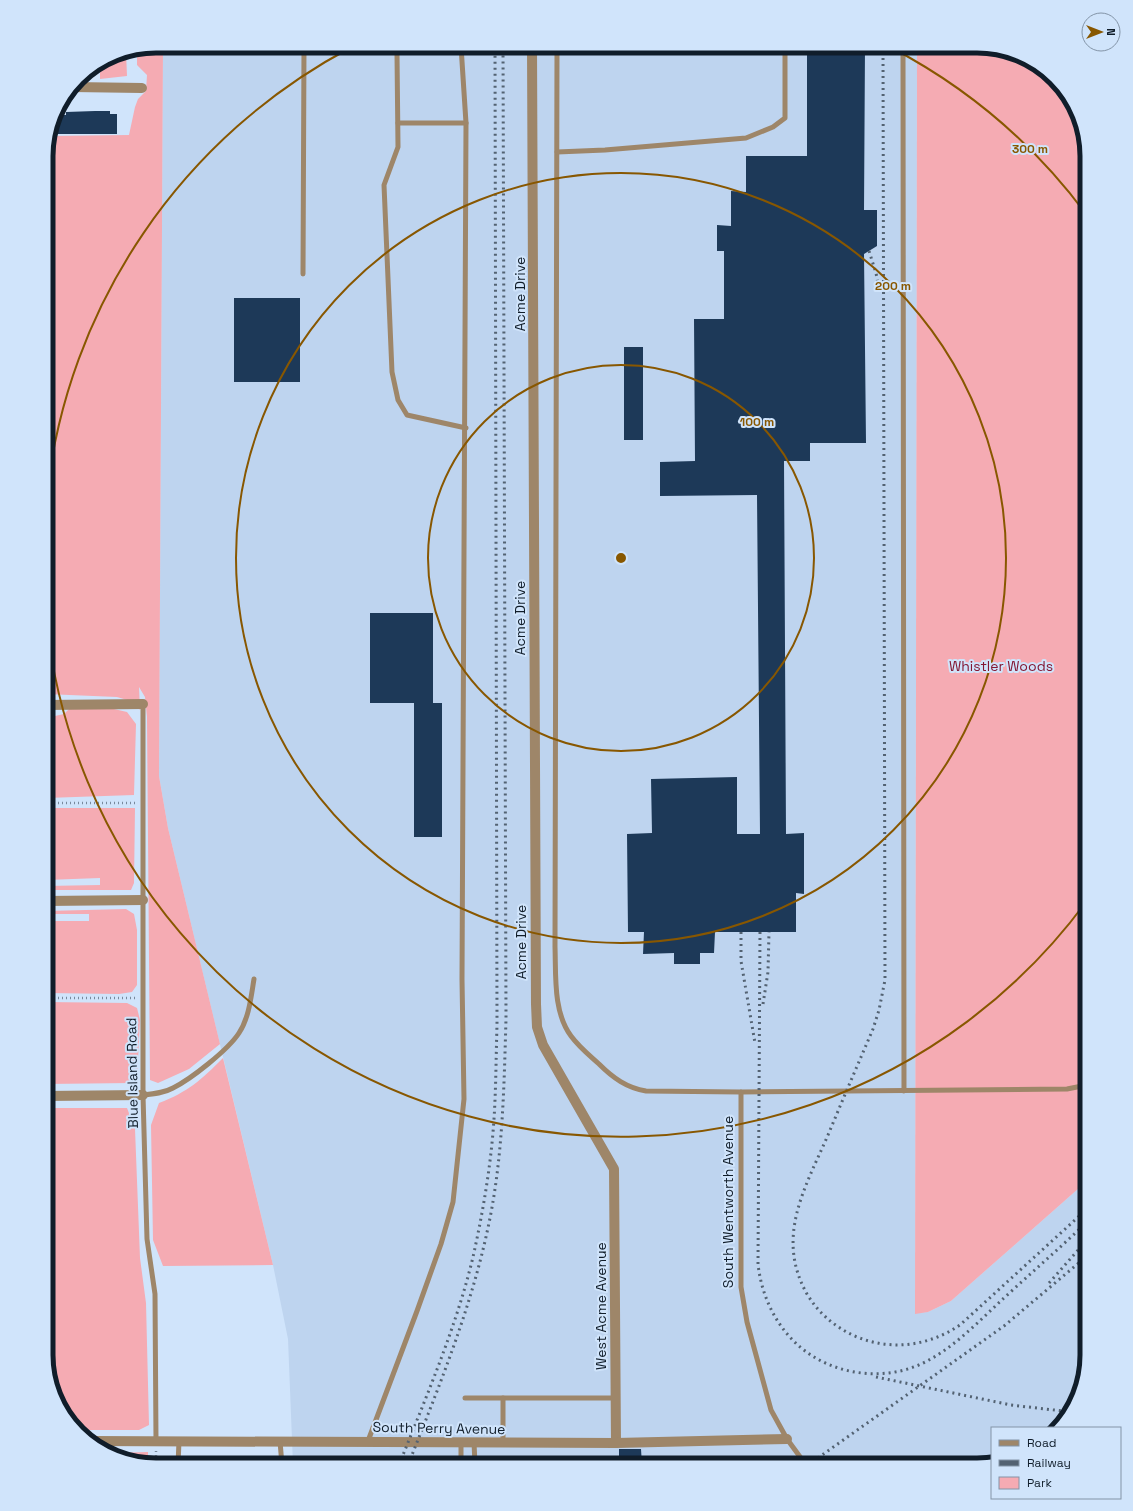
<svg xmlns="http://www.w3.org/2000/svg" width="1133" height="1511" font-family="'Space Grotesk',sans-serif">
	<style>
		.built { fill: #bed4ef }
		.green { fill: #f5abb3 }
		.building { fill: #1d3958 }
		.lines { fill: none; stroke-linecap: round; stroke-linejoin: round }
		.path { stroke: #798a9d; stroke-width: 2.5; stroke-dasharray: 1 3; stroke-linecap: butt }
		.service { stroke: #9e8669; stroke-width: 5 }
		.minor { stroke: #9e8669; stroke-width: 10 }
		.rail { stroke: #536272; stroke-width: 3; stroke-dasharray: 2 4; stroke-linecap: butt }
		.ring { fill: none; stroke: #885700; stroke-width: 2 }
		.labels { text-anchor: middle; stroke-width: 4; stroke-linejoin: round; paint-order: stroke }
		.street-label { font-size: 14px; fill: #101d2a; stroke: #d0e4fb }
		.park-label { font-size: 14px; fill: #841834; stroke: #d0e4fb }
		.rim { fill: none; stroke: #101d2a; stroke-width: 5 }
		.centre { fill: #885700; stroke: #d0e4fb; stroke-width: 2 }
		.ring-label { font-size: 12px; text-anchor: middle; font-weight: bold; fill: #885700; stroke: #d0e4fb; stroke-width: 4; stroke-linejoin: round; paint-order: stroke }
	</style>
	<rect width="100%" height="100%" fill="#d0e4fb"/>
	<polygon class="built" points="163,46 917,46 915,1313 928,1312 951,1301 1087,1181 1087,1356 1072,1410 1056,1428 992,1428 992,1461 978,1465 293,1465 288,1339 273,1265 168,828 159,776"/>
	<g class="green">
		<polygon points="156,46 163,46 159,776 168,828 220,1044 189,1069 158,1083 150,1080 147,717 145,697 139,687 140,710 134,702 117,697 46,694 46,148 47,146 51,146 51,136 129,135 135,107 138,99 146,91 147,75 137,65 137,50"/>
		<polygon points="917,46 984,46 1032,61 1069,95 1087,156 1087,1181 951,1301 928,1312 915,1314"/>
		<polygon points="126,52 127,76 100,79 100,63 114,54"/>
		<polygon points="70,708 114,709 127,712 136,724 134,795 46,798 46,718 64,714"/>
		<polygon points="46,808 135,808 134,883 131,890 46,890 46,886 100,885 100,878 46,880"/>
		<polygon points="126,909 134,914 137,930 137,985 132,992 119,994 46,993 46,921 89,921 89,914 46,914 46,911"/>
		<polygon points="46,1002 127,1003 137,1008 140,1020 137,1081 132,1083 46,1084"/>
		<path d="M223 1058 273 1265 163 1266 153 1240 151 1125 159 1103C188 1092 201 1080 223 1058Z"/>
		<polygon points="46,1108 127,1108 135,1129 140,1258 146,1303 149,1425 139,1430 79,1430 64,1416 46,1355"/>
		<polygon points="148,1452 148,1463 111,1453"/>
	</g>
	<g class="building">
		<polygon points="807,46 865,46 864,210 877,210 877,246 864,254 866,443 810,443 810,461 784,461 786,834 804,833 804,894 796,893 796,932 715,932 714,953 700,953 700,964 674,964 674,953 643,954 644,932 628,932 627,834 652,833 651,779 737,777 737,834 760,834 757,495 660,496 660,462 695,461 694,319 724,319 724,251 717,251 717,225 731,226 731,191 746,192 746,156 807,156"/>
		<polygon points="95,111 110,111 110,114 117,114 117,134 50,134 55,115 66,115 66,112"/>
		<rect x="234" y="298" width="66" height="84"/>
		<rect x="624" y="347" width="19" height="93"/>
		<polygon points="370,613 433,613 433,703 442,703 442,837 414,837 414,703 370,703"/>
		<polygon points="619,1449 641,1449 642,1465 619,1465"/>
	</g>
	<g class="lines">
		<g class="path">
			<polyline points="46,803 136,803"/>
			<polyline points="46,998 136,998"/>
			<polyline points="156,1451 156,1465"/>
		</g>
		<g class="service">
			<path d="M557 46 555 947C556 975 553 1012 571 1036 579 1047 589 1055 599 1064 613 1078 627 1088 646 1091L741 1092V1287L747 1322 771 1410 787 1439 806 1465"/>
			<polyline points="903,46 904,1091"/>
			<polyline points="397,54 398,147 384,185 392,372 398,400 407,415 466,428"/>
			<polyline points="398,123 466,123"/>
			<polyline points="557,152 605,150 746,138 773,127 785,118 785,46"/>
			<polyline points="303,274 304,46"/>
			<polyline points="143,704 143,1095 147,1239 155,1294 156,1441"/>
			<polyline points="741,1092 1067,1089 1087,1085"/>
			<path d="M143 1095C154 1094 164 1093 173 1088 191 1079 228 1050 239 1033 249 1018 251 997 254 979"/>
			<polyline points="465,1398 616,1398"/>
			<polyline points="280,1441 282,1465"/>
			<polyline points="368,1441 417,1311 441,1244 453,1202 464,1099 462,979 466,123 461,46"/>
			<polyline points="461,1442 461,1465"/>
			<polyline points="474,1442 475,1465"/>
			<polyline points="503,1443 503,1398"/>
			<polyline points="178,1465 179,1441"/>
		</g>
		<g class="minor">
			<polyline points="532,46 536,1004 537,1027 543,1045 614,1169 616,1443"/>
			<polyline points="73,87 142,88"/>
			<polyline points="46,705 143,704"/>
			<polyline points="46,901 143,900"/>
			<polyline points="46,1096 143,1095"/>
			<polyline points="91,1441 616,1443 787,1439"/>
		</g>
		<g class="rail">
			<path d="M883 46 885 980 879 1010 873 1029C858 1064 843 1099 828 1135 805 1188 775 1237 807 1294 819 1314 836 1328 857 1337 892 1351 929 1346 960 1325L1087 1209"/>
			<polyline points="869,251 876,273 879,289"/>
			<polyline points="741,932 741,961 755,1043"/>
			<path d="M760 932 758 1264C762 1301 781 1337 814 1357 847 1377 892 1380 927 1361 956 1346 980 1320 1004 1298 1032 1272 1060 1248 1087 1222"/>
			<polyline points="763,1004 768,972 769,932"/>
			<polyline points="1049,1283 1087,1240"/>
			<polyline points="876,1377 1011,1405 1071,1412"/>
			<path d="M399 1465C426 1397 456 1328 473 1257 483 1212 491 1165 494 1119 496 1088 496 1057 497 1025L495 46"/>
			<path d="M408 1465C440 1384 473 1304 490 1218 503 1152 504 1086 506 1019L503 46"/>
			<polyline points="808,1465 1004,1326 1087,1256"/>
		</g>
	</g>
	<g class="ring">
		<circle cx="621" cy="558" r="193"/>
		<circle cx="621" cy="558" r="385"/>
		<path d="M1086 902A578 578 0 0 1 46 618M47 493A578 578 0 0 1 350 48M892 48A578 578 0 0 1 1086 214"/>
	</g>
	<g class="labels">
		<g class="street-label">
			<text transform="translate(520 294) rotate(-90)" y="5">Acme Drive</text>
			<text transform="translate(520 618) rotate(-90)" y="5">Acme Drive</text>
			<text transform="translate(521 942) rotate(-90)" y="5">Acme Drive</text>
			<text transform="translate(132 1073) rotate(-91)" y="5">Blue Island Road</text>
			<text transform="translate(728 1202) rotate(-90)" y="5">South Wentworth Avenue</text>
			<text transform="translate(601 1306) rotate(-90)" y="5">West Acme Avenue</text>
			<text transform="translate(439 1428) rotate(1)" y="5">South Perry Avenue</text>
		</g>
		<g class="park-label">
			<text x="1001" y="671">Whistler Woods</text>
		</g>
	</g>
	<path d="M0 0H1133V1511H0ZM156 53H977A103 103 0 0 1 1080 156V1355A103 103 0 0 1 977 1458H156A103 103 0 0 1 53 1355V156A103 103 0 0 1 156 53Z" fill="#d0e4fb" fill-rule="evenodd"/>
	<path class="rim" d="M156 53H977A103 103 0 0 1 1080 156V1355A103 103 0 0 1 977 1458H156A103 103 0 0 1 53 1355V156A103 103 0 0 1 156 53Z"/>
	<circle cx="621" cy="558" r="6" class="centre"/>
	<g class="ring-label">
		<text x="1030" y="153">300 m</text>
		<text x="893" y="290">200 m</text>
		<text x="757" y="426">100 m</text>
	</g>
	<rect x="991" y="1427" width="130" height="72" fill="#d0e4fb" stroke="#8394a7"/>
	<rect x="999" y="1440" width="20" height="6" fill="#9e8669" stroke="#8394a7"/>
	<text x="1027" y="1447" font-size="12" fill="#101d2a">Road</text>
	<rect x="999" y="1460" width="20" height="6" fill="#536272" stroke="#8394a7"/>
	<text x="1027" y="1467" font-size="12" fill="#101d2a">Railway</text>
	<rect x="999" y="1477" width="20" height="12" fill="#f5abb3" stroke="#8394a7"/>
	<text x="1027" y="1487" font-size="12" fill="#101d2a">Park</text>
	<g transform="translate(1101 32) rotate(90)"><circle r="19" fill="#d0e4fb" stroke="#8394a7"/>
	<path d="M0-3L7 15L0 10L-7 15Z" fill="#885700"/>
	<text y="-6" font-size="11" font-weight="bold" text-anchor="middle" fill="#101d2a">N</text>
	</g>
</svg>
